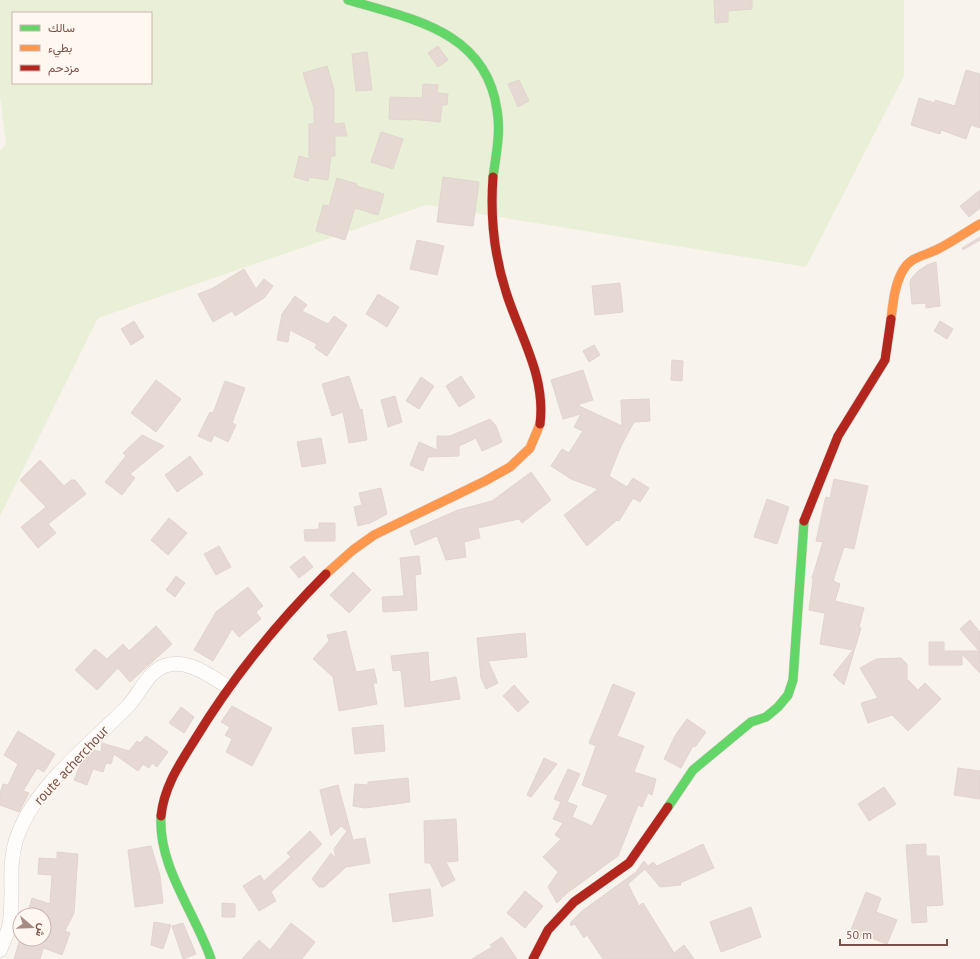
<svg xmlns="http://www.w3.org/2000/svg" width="980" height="959" font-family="'PT Sans',Vazirmatn,sans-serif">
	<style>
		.green { fill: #e9f0d7; fill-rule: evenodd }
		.building { fill: #e6d9d4; stroke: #e2d4cf }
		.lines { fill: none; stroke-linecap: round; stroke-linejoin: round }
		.street-casing { stroke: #d8ceca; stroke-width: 15 }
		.fast-casing { stroke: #dacfcb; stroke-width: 10 }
		.slow-casing { stroke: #dacfcb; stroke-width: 10 }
		.jam-casing { stroke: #dacfcb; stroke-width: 10 }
		.street { stroke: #fefdfc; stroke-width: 14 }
		.fast { stroke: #63d668; stroke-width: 9 }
		.slow { stroke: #ff974d; stroke-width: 9 }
		.jam { stroke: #b3261e; stroke-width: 9 }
		.labels { text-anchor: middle; stroke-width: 3; stroke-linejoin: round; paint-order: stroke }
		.street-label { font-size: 14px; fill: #7b524a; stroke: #fff7f0 }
	</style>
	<rect width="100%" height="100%" fill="#f9f3ed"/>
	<path class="green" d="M0 0H904V76L806 267 426 205 98 318 0 516V151L6 144 0 96ZM13 13H151V83H13Z"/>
	<g class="building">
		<polygon points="714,0 752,0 752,9 728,11 728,22 715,23"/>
		<polygon points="438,46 448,60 438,67 428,53"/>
		<polygon points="367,52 372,90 356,91 352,54"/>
		<polygon points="327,66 334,90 334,124 344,123 347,136 335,136 335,156 331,156 328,180 309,177 308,181 294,177 299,156 309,159 309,124 314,124 314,108 303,73"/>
		<polygon points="966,70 980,74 980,128 971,125 966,139 941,130 940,134 911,125 919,98 935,103 935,100 955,106"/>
		<polygon points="519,80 529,101 518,107 508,84"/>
		<polygon points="423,84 438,85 437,93 448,94 447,105 442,105 440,122 411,119 411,120 389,119 390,97 422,98"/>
		<polygon points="381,132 403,139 393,169 371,162"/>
		<polygon points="443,177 479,182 473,226 437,222"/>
		<polygon points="337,178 357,184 356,186 384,194 378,215 355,208 345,240 316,231 323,205 329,206"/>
		<polygon points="980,190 980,208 969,217 960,206"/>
		<polygon points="980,237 980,240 963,250 962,248"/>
		<polygon points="417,240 444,246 437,275 410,269"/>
		<polygon points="936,262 940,306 926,308 926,303 912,304 910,283 911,279 918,271 927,265"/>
		<polygon points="244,269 256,289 264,279 273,286 264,298 235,316 232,311 213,322 198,294 213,288"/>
		<polygon points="620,283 623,312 595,315 592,286"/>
		<polygon points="378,294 399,307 387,327 366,314"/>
		<polygon points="295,296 307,305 302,311 328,324 334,316 347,325 327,356 315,348 317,344 290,330 288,342 277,340 282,314"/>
		<polygon points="134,321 144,337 131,345 121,329"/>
		<polygon points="940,321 953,329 947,339 934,331"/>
		<polygon points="594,345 600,355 589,362 583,351"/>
		<polygon points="672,360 683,361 682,381 671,380"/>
		<polygon points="583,370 593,400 577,405 622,426 621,400 649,399 650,421 634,422 621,446 609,476 627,487 633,478 649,488 640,502 633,498 619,521 617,520 587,546 564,515 598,489 571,479 551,466 562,449 569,453 583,431 574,427 581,414 563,419 551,380"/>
		<polygon points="349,376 360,410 362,409 367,440 349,443 343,412 332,416 322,384"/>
		<polygon points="461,376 475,397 459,407 446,386"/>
		<polygon points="421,377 434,386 419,409 406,401"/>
		<polygon points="156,380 181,399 156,432 131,413"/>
		<polygon points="225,381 245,388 232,423 236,425 228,442 214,435 211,442 198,436 210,412 213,413"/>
		<polygon points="395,396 402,422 388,427 381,400"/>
		<polygon points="490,419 496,426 502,442 482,451 476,438 459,446 459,456 428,457 423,471 410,465 419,442 437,450 437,436 450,436"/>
		<polygon points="142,435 164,446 130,474 135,478 122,495 105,482 126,456 123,453"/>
		<polygon points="321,438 326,463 302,467 297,442"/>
		<polygon points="190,456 203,474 177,492 165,475"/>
		<polygon points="40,460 64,486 71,480 75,480 86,494 48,524 56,533 38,548 21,527 46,507 20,480"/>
		<polygon points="531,472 551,500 522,523 519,519 478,528 480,538 464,542 466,557 446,560 437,536 415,545 410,531 458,510 492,501"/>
		<polygon points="834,479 868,486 854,549 844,547 833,581 840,584 835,601 864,608 859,627 861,628 844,685 833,675 853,650 820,644 825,613 809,610 813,580 812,578 823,542 816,541 825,500 826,497 830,498"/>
		<polygon points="381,488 387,514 370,523 358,526 354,507 362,505 359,493"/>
		<polygon points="767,499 789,507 777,544 754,537"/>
		<polygon points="169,518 187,533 168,555 151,540"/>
		<polygon points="319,523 335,523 335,541 305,541 304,530 319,529"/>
		<polygon points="219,546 231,567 216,575 204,554"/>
		<polygon points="304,556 313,567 299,578 290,567"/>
		<polygon points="419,556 421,574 415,575 417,610 383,612 382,597 404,596 400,558"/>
		<polygon points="353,572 371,590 349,613 330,595"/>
		<polygon points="176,576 185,583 175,597 166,590"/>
		<polygon points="248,587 263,606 256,612 261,619 239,637 232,629 213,661 194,650 216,612"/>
		<polygon points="970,620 980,632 980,673 962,654 962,665 929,665 929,642 944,642 944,651 979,651 960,629"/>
		<polygon points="156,626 172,644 130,682 118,668 97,690 75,670 95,649 107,659 123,644 129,651"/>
		<polygon points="346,631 356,672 374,669 377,683 373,683 377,704 339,711 333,677 313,659 329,641 327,635"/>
		<polygon points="525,633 527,657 488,661 498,683 486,689 481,678 477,638"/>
		<polygon points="428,652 430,682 456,677 460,699 405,707 401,670 393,671 391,656"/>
		<polygon points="901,658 907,664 907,679 918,690 925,683 941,699 908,731 892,715 868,723 861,703 878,698 860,668 876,659"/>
		<polygon points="613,684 635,693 617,736 644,746 634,772 656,779 652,795 648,793 642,807 638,805 618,856 567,893 557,903 548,887 558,872 543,857 561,839 555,835 563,823 553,819 561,802 554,799 568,769 580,774 567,802 577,806 572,817 592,826 608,795 582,785 596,746 589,743"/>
		<polygon points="514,685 529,702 518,712 503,696"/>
		<polygon points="232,706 272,728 252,766 226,752 232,739 225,735 230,727 221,722"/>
		<polygon points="181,707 194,717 184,733 169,723"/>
		<polygon points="687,719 706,732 695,747 693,746 681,768 664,759 676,734"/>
		<polygon points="383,725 385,751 355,754 352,728"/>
		<polygon points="18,731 55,754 44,772 37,768 23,791 29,793 19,812 0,805 0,793 3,784 8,785 18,764 4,755"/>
		<polygon points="146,736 168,752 157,767 152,763 149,768 143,764 138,771 114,754 111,764 106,763 103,772 93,769 87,785 74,780 81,763 94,750 101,752 102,743 129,751 137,741 140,743"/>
		<polygon points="544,758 557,764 531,797 527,795"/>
		<polygon points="958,768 980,771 980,799 954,795"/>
		<polygon points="408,778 410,802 365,808 353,806 355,784 368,785 368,782"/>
		<polygon points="338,785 353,840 365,838 370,863 346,867 324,887 319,887 312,879 331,853 336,859 334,849 347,831 341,826 331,836 320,790"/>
		<polygon points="884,787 896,804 869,821 858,804"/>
		<polygon points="456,819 458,861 446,862 455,880 442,887 430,863 425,863 424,821"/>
		<polygon points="310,831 322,844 271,892 276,901 259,911 243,886 260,875 264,881 291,857 287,853"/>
		<polygon points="703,844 714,868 680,883 681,885 660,887 645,869 628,884 639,906 643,903 674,953 684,945 694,959 603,959 587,935 584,938 575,924 571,926 570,923 582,911 636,872 644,861 648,866 653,862 657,866"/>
		<polygon points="926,844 926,856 939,856 943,905 926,906 927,922 912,923 906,845"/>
		<polygon points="151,846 160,876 163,903 135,907 128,850"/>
		<polygon points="57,852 78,854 74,913 65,931 70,933 62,955 44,948 44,946 40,959 14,959 20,939 44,939 44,915 27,915 32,898 50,904 52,875 38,874 39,858 57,859"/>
		<polygon points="430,889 433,916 393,922 389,894"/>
		<polygon points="525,891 543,906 525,928 507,913"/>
		<polygon points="866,892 881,898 876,912 897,920 887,944 861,934 859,940 849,935"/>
		<polygon points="222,903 235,904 235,917 222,917"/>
		<polygon points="751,907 761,937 721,952 710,922"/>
		<polygon points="154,922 171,925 163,949 151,945"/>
		<polygon points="183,923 196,954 183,959 172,926"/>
		<polygon points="291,923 315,942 302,959 242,959 259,940 270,950"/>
		<polygon points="502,937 517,959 472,959 492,947 490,945"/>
	</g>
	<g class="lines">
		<g class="street-casing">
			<path id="street" d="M0 950C3 942 7 935 9 927 15 898 7 869 16 840 33 787 90 745 128 706 140 693 147 673 164 666 186 657 210 676 228 687"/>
		</g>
		<g class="fast-casing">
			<g id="fast">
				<path d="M348 0C412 19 486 31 497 110 501 132 496 155 493 177"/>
				<polyline points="668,807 693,770 751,722 766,717 778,707 788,695 793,680 804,521"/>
				<path d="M161 816C158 867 195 912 211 959"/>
			</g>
		</g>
		<g class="slow-casing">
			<g id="slow">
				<path d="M891 319C893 304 894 288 901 274 909 256 923 257 938 249 952 242 966 232 980 224"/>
				<polyline points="326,574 353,550 374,535 485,481 510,467 530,448 540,424"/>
			</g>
		</g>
		<g class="jam-casing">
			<g id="jam">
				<path d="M493 177C490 217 494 256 507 295 521 338 546 377 540 424"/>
				<polyline points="804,521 838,436 885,360 891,319"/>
				<path d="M161 816C164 787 179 765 194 741 231 680 276 624 326 574"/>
				<polyline points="533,959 548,930 574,902 629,863 668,807"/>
			</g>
		</g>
		<use href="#street" class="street"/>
		<use href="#fast" class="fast"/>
		<use href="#slow" class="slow"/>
		<use href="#jam" class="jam"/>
	</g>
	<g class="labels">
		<g class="street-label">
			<text transform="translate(71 765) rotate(-47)" y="5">route acherchour</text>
		</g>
	</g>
	<rect x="12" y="12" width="140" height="72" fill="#fff7f0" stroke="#cab5ae"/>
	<rect x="20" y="25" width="20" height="6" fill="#63d668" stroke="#cab5ae"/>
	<text x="48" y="32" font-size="12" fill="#7b524a">سالك</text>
	<rect x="20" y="45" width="20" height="6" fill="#ff974d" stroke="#cab5ae"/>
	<text x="48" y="52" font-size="12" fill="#7b524a">بطيء</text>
	<rect x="20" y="65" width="20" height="6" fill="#b3261e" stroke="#cab5ae"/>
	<text x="48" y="72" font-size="12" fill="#7b524a">مزدحم</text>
	<g transform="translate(32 927) rotate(109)"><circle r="19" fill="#fff7f0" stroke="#cab5ae"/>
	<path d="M0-3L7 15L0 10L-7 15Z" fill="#a78a83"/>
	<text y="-6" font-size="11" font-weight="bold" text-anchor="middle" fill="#7b524a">ش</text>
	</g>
	<path d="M840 939v6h107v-6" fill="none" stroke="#7b524a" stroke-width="2"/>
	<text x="846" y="939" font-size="12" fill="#7b524a" stroke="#fff7f0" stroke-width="3" paint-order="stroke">50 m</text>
</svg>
